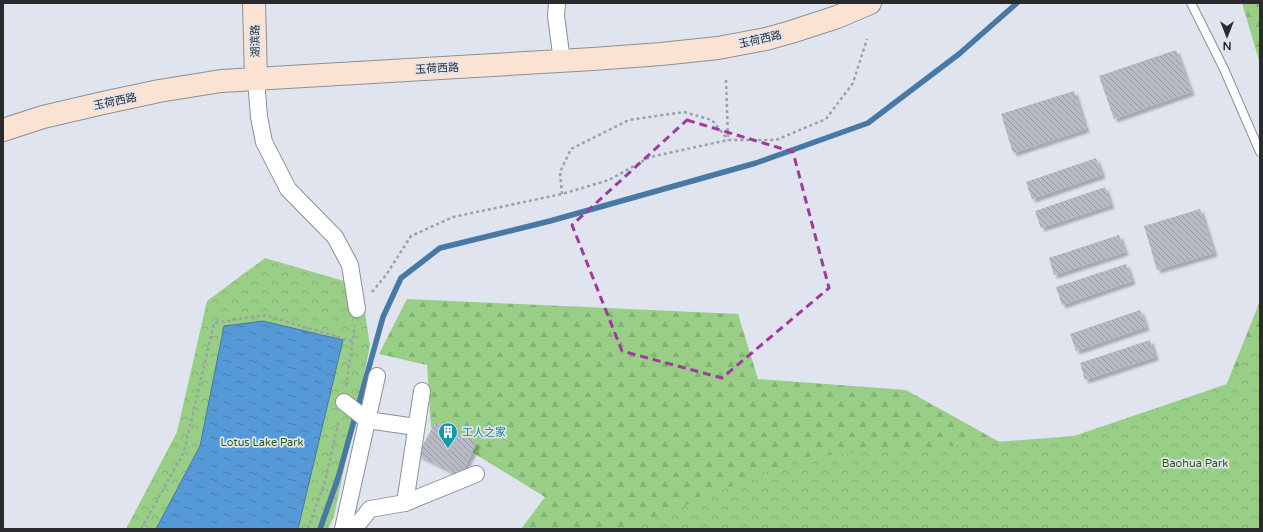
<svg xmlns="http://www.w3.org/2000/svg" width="1263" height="532" font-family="'Varela Round','Noto Sans SC',sans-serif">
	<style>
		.forest { fill: url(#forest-firs) }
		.park { fill: url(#park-crowns) }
		.water { fill: url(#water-ripples); stroke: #4878a4 }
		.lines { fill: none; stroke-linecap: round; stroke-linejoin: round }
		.stream { stroke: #4878a4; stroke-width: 5.5 }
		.building { fill: url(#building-back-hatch); filter: url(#shadow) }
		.service-casing { stroke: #8b9099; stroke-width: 10 }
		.minor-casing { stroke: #8b9099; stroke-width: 18 }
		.secondary-casing { stroke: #8b9099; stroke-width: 24 }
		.path { stroke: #9ca0a8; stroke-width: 2.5; stroke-dasharray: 3 3; stroke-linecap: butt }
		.service { stroke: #fff; stroke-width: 8 }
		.minor { stroke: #fff; stroke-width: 16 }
		.secondary { stroke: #fbe3d3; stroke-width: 22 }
		.marked { fill: none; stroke: #9f3a9e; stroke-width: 3; stroke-dasharray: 8 5; stroke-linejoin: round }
		.labels { text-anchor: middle; stroke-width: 3.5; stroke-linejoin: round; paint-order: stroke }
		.street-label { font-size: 11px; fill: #282a2e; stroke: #dfe4ef }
		.culture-label { font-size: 11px; fill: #0d838f; stroke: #dfe4ef; text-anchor: start }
		.park-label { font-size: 11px; fill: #295b11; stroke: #dfe4ef }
	</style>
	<defs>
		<pattern id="forest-firs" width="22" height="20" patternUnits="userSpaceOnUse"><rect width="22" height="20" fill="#99ce86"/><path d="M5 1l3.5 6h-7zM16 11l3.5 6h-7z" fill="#84b174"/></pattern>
		<pattern id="park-crowns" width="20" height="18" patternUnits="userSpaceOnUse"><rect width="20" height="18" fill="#99ce86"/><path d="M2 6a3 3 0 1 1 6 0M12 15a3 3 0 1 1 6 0" fill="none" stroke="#84b174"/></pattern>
		<pattern id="water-ripples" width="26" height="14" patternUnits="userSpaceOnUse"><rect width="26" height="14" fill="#5599d7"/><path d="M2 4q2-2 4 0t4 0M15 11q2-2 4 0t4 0" fill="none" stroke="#467daf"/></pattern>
		<pattern id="building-back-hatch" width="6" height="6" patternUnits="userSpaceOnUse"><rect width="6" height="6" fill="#b8bac5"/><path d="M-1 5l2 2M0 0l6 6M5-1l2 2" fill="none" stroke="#9697a0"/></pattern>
		<filter id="shadow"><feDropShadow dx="3.5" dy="3.5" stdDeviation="1" flood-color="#0004"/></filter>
	</defs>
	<rect width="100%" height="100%" fill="#dfe4ef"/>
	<g class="forest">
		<polygon points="1242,3 1260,3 1260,64"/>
		<polygon points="407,299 738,314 758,379 906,390 1039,464 1213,418 1260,301 1260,529 521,529 545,497 431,427 427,365 379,354"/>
	</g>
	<g class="park">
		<polygon points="265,258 361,286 370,346 334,516 328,529 126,529 177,432 207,301"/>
		<polygon points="1260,332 1260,529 625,529 805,457 1074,436 1227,384"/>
	</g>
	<polygon class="water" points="263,321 343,340 298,529 156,529 200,446 224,326"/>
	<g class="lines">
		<polyline class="stream" points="320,529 338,478 383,317 401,278 440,248 550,221 756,163 868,123 959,54 1017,3"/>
	</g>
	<g class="building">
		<polygon points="1176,50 1191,92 1114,119 1099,76"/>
		<polygon points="1074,91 1086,129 1013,153 1001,114"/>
		<polygon points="1096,158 1102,175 1032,199 1026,182"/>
		<polygon points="1105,187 1111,205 1041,228 1035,211"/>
		<polygon points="1200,209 1214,253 1157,270 1144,226"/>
		<polygon points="1119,235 1125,252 1054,275 1049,258"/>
		<polygon points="1126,264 1132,281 1062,305 1056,287"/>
		<polygon points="1140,310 1146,327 1076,351 1070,334"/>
		<polygon points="1150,340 1155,357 1085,380 1080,363"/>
		<polygon points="435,422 477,443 460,476 418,455"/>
	</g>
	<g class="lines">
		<g class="service-casing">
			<polyline id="service" points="1191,3 1224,69 1260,152"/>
		</g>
		<g class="minor-casing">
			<g id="minor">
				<polyline points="557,3 556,16 562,61"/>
				<polyline points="256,79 259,117 264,142 288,189 335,237 350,265 357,309"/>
				<polyline points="344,402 367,420 416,427"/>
				<polyline points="405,503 422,391"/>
				<polyline points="343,529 377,376"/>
				<polyline points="354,529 370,509 405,503 476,474"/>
			</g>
		</g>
		<g class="secondary-casing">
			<g id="secondary">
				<polyline points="254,3 256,79"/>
				<polyline points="3,130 43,117 103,103 159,91 221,81 593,59 661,54 718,48 766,39 791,32 837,17 870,3"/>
			</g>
		</g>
		<g class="path">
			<polyline points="726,80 728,139"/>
			<polyline points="562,194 560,172 571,149 629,120 684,112 712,120 728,140"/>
			<polyline points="372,292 386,275 411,236 453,217 562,194 609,180 650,157 728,140 776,140 826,119 853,83 867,39"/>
			<polyline points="346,386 355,325"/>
			<polyline points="141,529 184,452 214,323 264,315 352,341"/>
			<polyline points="308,529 325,481 339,420"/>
		</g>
		<use href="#service" class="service"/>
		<use href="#minor" class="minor"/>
		<use href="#secondary" class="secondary"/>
	</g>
	<path class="marked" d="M687 120 793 152 829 288 722 378 622 351 572 225Z"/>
	<defs>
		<g id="building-pin" transform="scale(1)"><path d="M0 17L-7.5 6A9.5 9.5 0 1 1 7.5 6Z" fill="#0f9aa8" stroke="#dfe4ef"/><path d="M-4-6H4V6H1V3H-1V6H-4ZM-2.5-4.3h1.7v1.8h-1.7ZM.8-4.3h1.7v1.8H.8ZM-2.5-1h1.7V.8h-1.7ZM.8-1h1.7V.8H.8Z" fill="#fff"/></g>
	</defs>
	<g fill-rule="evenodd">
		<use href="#building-pin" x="448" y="432"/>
	</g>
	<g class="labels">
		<g class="street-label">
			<text transform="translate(760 39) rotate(-13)" y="4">玉荷西路</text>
			<text transform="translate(255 41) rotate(-91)" y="4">湖滨路</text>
			<text transform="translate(437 68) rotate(-3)" y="4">玉荷西路</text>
			<text transform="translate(115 101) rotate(-12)" y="4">玉荷西路</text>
		</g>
		<g class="culture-label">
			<text x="462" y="436">工人之家</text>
		</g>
		<g class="park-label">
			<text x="262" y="446">Lotus Lake Park</text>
			<text x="1195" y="467">Baohua Park</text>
		</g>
	</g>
	<rect width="1263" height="532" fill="none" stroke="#282a2e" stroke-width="8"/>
	<g transform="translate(1227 36) rotate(180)" stroke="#dfe4ef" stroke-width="3" paint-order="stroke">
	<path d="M0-3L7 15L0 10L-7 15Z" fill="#282a2e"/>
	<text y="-6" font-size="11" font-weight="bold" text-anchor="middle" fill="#282a2e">N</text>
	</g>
</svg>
